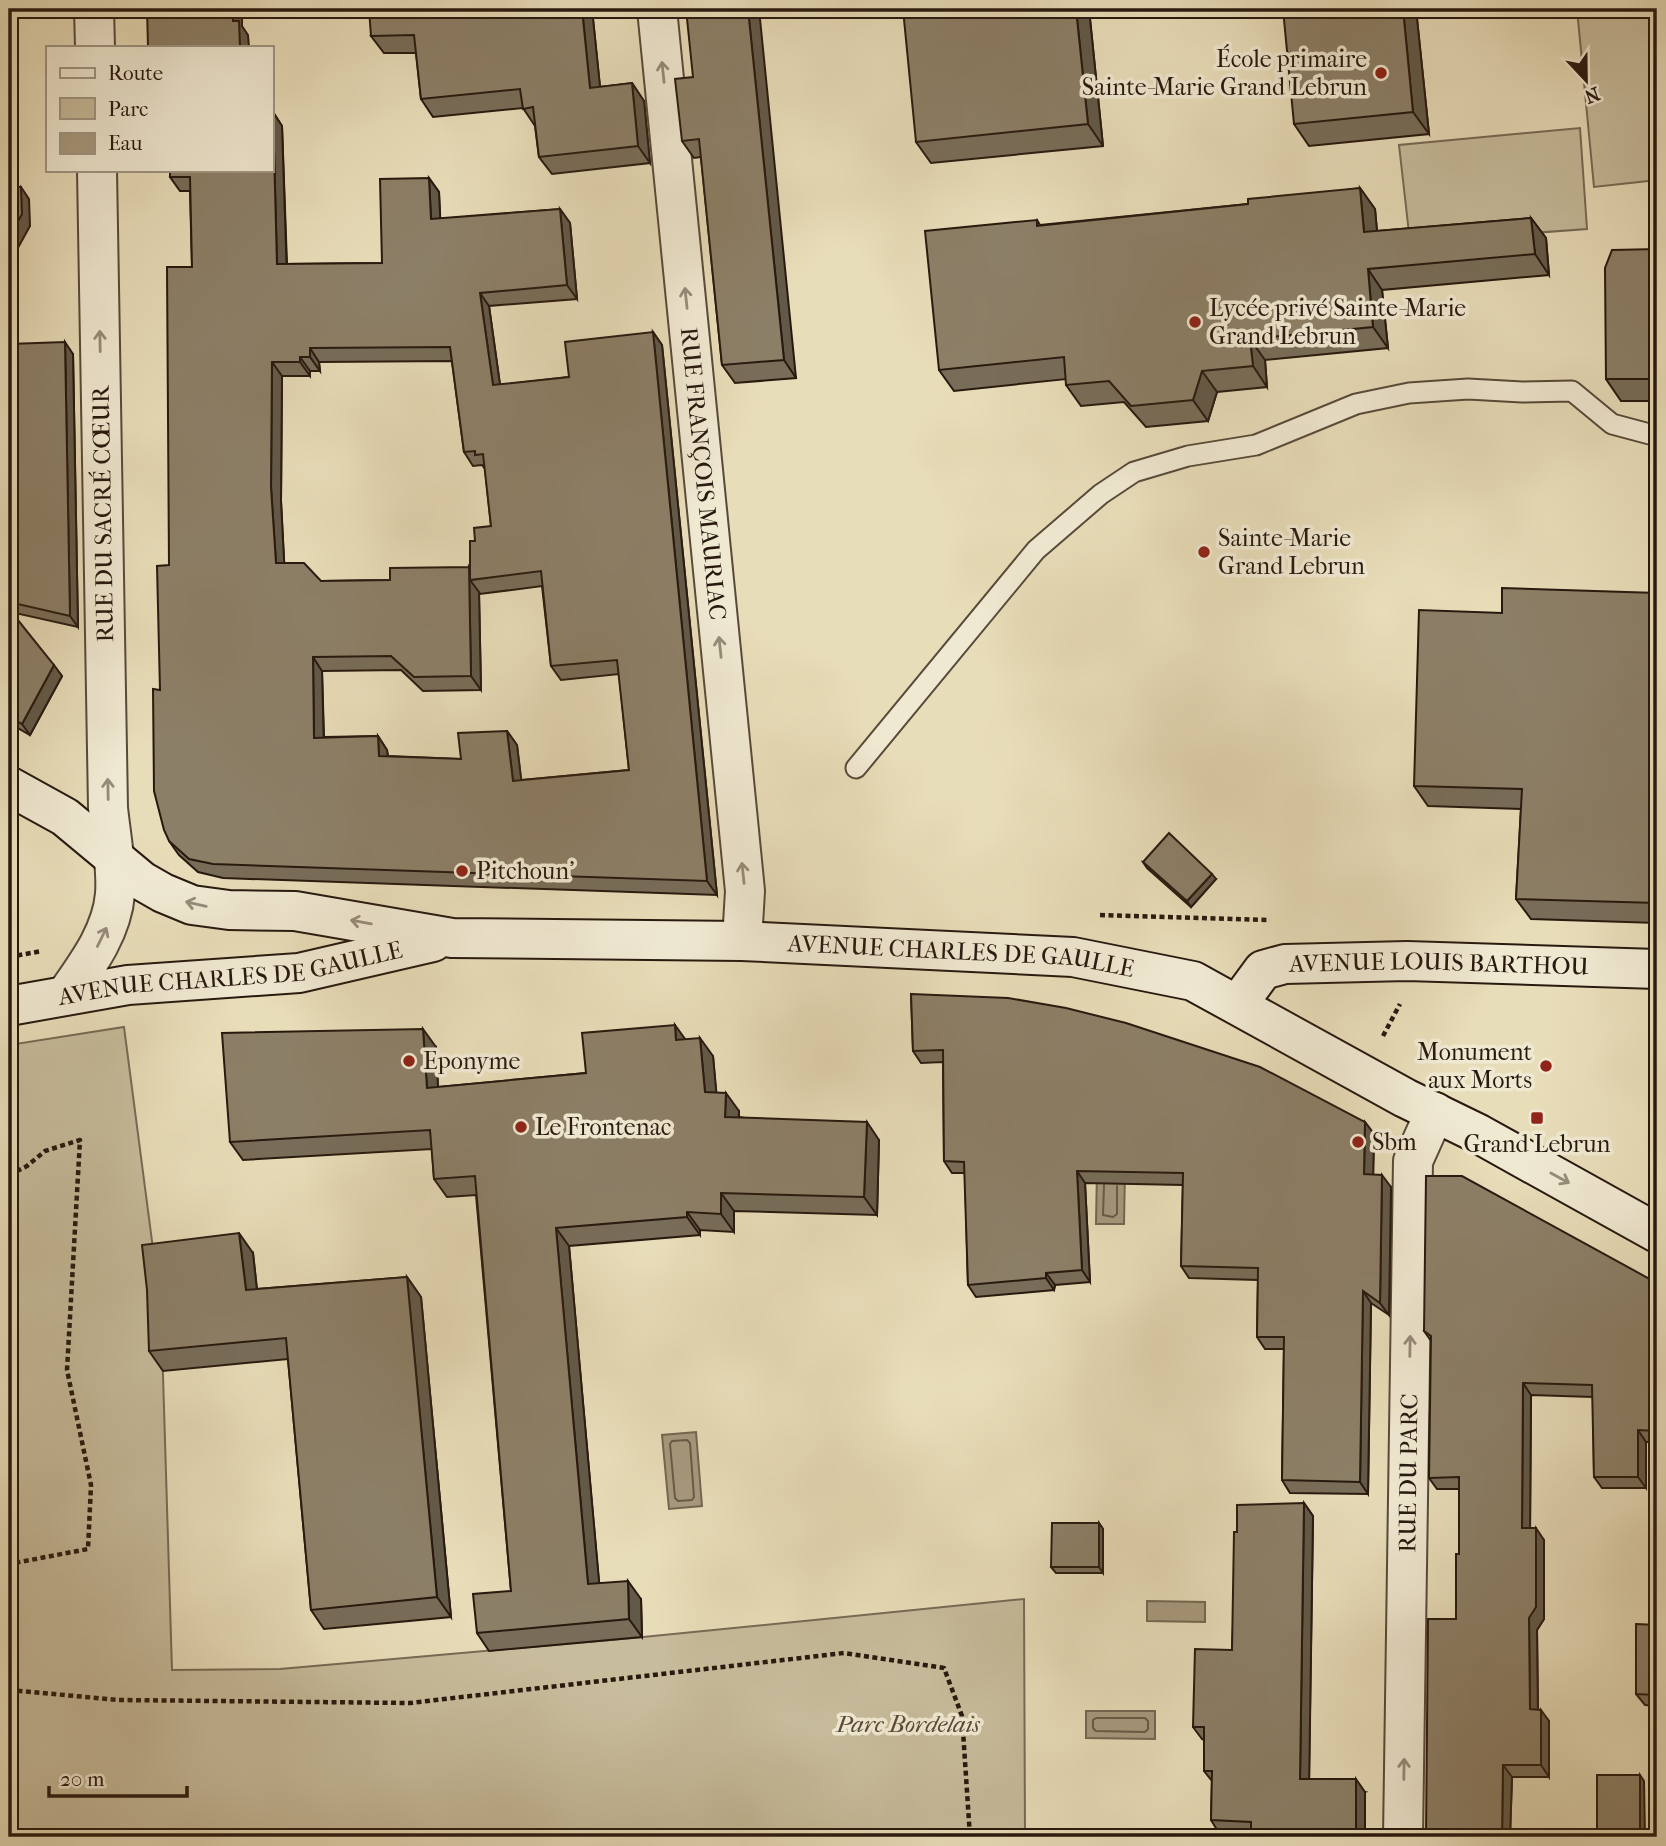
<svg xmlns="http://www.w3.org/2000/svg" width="1666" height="1846" font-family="'IM FELL French Canon',serif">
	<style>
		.green { fill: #c7bc9c; stroke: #786a56; stroke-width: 2 }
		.water { fill: #a79a7f; stroke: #746652; stroke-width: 2 }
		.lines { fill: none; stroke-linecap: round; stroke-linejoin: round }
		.shore { stroke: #685a47; stroke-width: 2 }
		.lane-casing { stroke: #584a3a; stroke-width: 23 }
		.street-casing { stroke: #584a3a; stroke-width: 42 }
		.secondary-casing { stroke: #28190f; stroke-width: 42 }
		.path { stroke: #28190f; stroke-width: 4.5; stroke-dasharray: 5 3.5; stroke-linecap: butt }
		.lane { stroke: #f0e9d2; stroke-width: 19 }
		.street { stroke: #f0e9d2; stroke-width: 38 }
		.secondary { stroke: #f0e9d2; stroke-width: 38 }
		.wall { fill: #786d59; stroke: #28190f; stroke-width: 2; fill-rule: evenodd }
		.shaded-wall { fill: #625948; stroke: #28190f; stroke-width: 2 }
		.building { fill: #8c7f67; stroke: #28190f; stroke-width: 2; fill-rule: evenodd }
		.oneway { stroke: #968b7a }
		.poi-dot { fill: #8f2418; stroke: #f0e9d2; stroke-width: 2.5 }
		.labels { text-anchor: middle; stroke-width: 7; stroke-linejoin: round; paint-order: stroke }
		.poi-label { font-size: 24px; fill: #28190f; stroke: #f0e9d2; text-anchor: start }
		.street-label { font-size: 24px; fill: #28190f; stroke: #f0e9d2 }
		.park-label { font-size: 24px; font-style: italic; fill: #584a39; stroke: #f0e9d2 }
	</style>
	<rect width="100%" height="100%" fill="#e8ddb9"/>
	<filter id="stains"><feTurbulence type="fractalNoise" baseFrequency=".00286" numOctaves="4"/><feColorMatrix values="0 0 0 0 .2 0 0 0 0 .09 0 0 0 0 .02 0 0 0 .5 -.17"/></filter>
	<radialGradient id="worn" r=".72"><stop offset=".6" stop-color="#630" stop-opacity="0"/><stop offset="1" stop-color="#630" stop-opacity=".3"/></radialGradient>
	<g class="green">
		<polygon points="1577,9 1657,9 1657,180 1594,187"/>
		<polygon points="1580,128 1587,229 1410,242 1399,145"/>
		<polygon points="124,1027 161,1310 172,1670 280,1669 643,1637 1024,1599 1025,1837 9,1837 9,1045"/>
	</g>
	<g class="water">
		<polygon points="1097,1169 1125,1169 1124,1224 1096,1224"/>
		<polygon points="696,1432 702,1506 669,1509 662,1435"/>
		<polygon points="1147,1601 1205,1602 1205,1622 1147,1621"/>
		<polygon points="1086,1711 1155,1711 1155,1739 1086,1738"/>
	</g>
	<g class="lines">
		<g class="shore">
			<polyline points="1104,1185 1103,1215 1113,1217 1117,1214 1117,1186"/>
			<polygon points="687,1440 690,1443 694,1497 692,1500 678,1501 675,1498 670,1444 672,1441"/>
			<polygon points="1096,1718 1145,1718 1148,1721 1148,1729 1145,1732 1096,1731 1093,1728 1093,1720"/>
		</g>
		<g class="lane-casing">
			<polyline id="lane" points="856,768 1036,550 1101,494 1134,472 1188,456 1256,445 1356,404 1409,393 1468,389 1522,392 1572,391 1612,424 1657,436"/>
		</g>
		<g class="street-casing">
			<g id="street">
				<polyline points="94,9 95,47"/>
				<path id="s1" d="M657 9 745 891 742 941"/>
				<path d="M66 995C87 965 112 932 115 894 117 867 111 836 108 808L97 170"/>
				<path id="s2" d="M1403 1837 1413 1161 1435 1112"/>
			</g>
		</g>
		<g class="secondary-casing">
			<g id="secondary">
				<path id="s3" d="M9 786 65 817 142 881 163 893 192 905 229 910 295 911 452 938 742 941 1073 957 1193 981 1405 1098 1479 1134 1657 1233"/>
				<path id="s4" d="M1238 1004 1263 970 1285 964 1407 961 1657 969"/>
				<path id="s5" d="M9 1006 128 985 299 973 433 942"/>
			</g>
		</g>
		<g class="path">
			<polyline points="1100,915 1270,920"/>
			<polyline points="9,957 42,951"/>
			<polyline points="1383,1036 1400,1004"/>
			<polyline points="9,1175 27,1166 45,1151 80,1140 67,1370 91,1485 88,1549 9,1564"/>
			<polyline points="9,1690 119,1700 410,1703 844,1653 944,1668 962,1716 970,1837"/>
		</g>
		<use href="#lane" class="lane"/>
		<use href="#street" class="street"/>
		<use href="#secondary" class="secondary"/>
	</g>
	<g class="wall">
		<rect x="9" y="9" width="10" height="5"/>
		<polygon points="592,9 600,87 632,83 644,101 650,163 552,174 539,157 535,126 523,108 433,117 421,99 416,53 384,53 371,36"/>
		<polygon points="1089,9 1103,146 931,163 916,142"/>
		<polygon points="1416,9 1429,134 1309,146 1294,124"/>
		<polygon points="693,77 796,378 735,383 722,365 701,157 694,158 682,141"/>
		<path d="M273 112 282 126 287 264 382 263 429 178 439 192 440 219 560 209 570 223 577 299 489 306 500 385 569 377 653 332 662 345 717 895 223 878 198 872 179 855 169 841 160 690 192 267 190 191H180L170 177ZM452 361 464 452 473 466 482 465 485 469 491 526 475 541 470 569 390 580 321 581 284 563 281 501 282 376H310V371H320L319 362ZM542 586 551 666 561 680 619 674 629 770 521 780 517 745 507 731 461 759 388 756 387 750 378 736 324 737 322 671 401 670 423 691 481 690 479 592 480 594Z"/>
		<polygon points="1360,188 1375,209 1377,231 1531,218 1546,238 1549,275 1382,290 1388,348 1265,360 1267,387 1217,392 1208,421 1146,427 1124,402 1081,406 1066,385 1066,379 954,391 939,370 1037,220 1040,225 1248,204"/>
		<polygon points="1657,249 1657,401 1621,401 1606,379"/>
		<polygon points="9,344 73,354 78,627 11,612 62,676 30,735 9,723"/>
		<polygon points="1657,593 1657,923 1531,919 1516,899 1521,809 1428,806 1414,786 1502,613"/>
		<polygon points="1143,862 1216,879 1191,907 1147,868"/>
		<polygon points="911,994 1365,1122 1374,1134 1373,1174 1391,1187 1389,1315 1371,1303 1368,1494 1290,1493 1282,1480 1284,1349 1265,1349 1257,1337 1258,1280 1189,1278 1181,1266 1183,1185 1085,1183 1090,1282 1055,1285 1054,1290 976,1297 968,1285 965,1173 952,1173 944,1161 943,1062 921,1063 913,1051"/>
		<polygon points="685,1039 713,1056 716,1092 739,1111 739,1117 879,1140 877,1215 734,1211 734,1232 700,1230 700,1235 569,1246 599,1583 641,1599 642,1637 489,1651 477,1633 511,1591 476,1195 447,1197 434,1179 432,1149 243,1160 230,1142 436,1047 438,1087 586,1073"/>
		<polygon points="253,1253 257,1289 407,1277 421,1297 451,1617 324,1629 311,1610 288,1359 163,1371 149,1351"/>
		<polygon points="1657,1283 1657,1442 1646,1442 1646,1488 1602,1488 1594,1477 1593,1397 1531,1395 1530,1528 1544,1540 1544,1619 1537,1630 1538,1709 1549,1721 1549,1777 1512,1777 1510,1837 1456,1619 1459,1554 1459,1489 1437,1489 1429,1478 1431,1341 1424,1331"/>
		<polygon points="1304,1503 1313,1516 1309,1779 1365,1792 1251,1834 1219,1833 1211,1820 1212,1781 1204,1771 1204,1740 1202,1739 1193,1727 1232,1650 1237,1532"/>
		<polygon points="1099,1523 1103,1529 1103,1573 1056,1573 1051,1567"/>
		<polygon points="1657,1625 1657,1706 1645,1705 1636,1694"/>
	</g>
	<g class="shaded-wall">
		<polygon points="232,9 242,9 242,26 248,35 249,47 240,47 233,21"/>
		<polygon points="582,9 592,9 602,106 590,88"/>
		<polygon points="748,9 759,9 796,378 784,360"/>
		<polygon points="1076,9 1089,9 1103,146 1088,124"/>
		<polygon points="1403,9 1416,9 1429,134 1413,112"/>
		<polygon points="632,83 644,101 650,163 638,146"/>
		<polygon points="273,112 282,126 287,278 277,264"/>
		<polygon points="429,178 439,192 441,233 431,219"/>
		<polygon points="21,187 29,199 30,226 9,264 9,238"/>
		<polygon points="1360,188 1375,209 1379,253 1364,232"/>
		<polygon points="560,209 570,223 577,299 567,285"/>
		<polygon points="1531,218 1546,238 1549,275 1535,254"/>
		<polygon points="1368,269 1382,290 1388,348 1373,327"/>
		<polygon points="480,293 489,306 502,399 493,385"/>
		<polygon points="653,332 662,345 717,895 707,881"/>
		<polygon points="1250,339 1265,360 1267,387 1253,366"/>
		<polygon points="65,342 73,354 78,627 70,616"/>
		<polygon points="310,348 319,362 320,371 310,357"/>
		<polygon points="300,357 310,371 310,376 300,362"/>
		<polygon points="272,362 282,376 281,501 285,577 276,563 271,487"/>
		<polygon points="1202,371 1217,392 1208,421 1193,400"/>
		<polygon points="469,567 477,579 470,580 479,592 481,690 471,676"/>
		<polygon points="313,657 322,671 324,752 314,738"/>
		<polygon points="54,665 62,676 30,735 22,724"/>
		<polygon points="507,731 517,745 523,794 513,781"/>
		<polygon points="378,736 387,750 389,770 379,756"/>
		<polygon points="1212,874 1216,879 1191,907 1187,901"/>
		<polygon points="675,1025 688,1043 676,1040"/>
		<polygon points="423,1029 436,1047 439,1106 427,1088"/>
		<polygon points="700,1038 713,1056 718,1110 705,1092"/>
		<polygon points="726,1093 739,1111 738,1135 725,1117"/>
		<polygon points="867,1122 879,1140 877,1215 864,1197"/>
		<polygon points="1365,1122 1374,1134 1373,1186 1364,1174"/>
		<polygon points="1077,1171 1085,1183 1090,1282 1082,1270"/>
		<polygon points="1382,1175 1391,1187 1389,1315 1380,1303"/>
		<polygon points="721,1193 734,1211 734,1232 721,1214"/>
		<polygon points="687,1212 700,1230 700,1235 687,1217"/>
		<polygon points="556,1228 569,1246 601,1603 588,1584"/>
		<polygon points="239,1233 253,1253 259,1310 246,1290"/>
		<polygon points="1046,1273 1055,1285 1054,1290 1046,1278"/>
		<polygon points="407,1277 421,1297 451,1617 437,1597"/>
		<polygon points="1363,1291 1371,1303 1368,1494 1360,1482"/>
		<polygon points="1523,1383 1531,1395 1530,1540 1522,1528"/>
		<polygon points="1638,1430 1646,1442 1646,1488 1638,1477"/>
		<polygon points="1304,1503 1313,1516 1309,1792 1300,1779"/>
		<polygon points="1099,1523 1103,1529 1103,1573 1099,1567"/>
		<polygon points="1536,1528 1544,1540 1544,1619 1537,1630 1538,1721 1530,1709 1529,1618"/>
		<polygon points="628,1581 641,1599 642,1637 629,1619"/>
		<polygon points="1541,1710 1549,1721 1549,1777 1541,1765"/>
		<polygon points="1503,1765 1512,1777 1510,1837 1502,1837"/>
		<polygon points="1640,1775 1644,1781 1645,1837 1640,1837"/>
		<polygon points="1356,1779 1365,1792 1365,1837 1356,1837"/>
	</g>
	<g class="building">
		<polygon points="147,9 232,9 233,21 239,21 240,47 148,47"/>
		<polygon points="369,9 582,9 590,88 632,83 638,146 539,157 533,107 523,109 520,89 421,99 414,35 371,36"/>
		<polygon points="686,9 748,9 784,360 722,365 699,139 682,141 675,79 693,77"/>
		<polygon points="903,9 1076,9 1088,124 916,142"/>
		<polygon points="1283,9 1403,9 1413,112 1294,124"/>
		<path d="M271 112H273L277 264 382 263 380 179 429 178 431 219 560 209 567 285 480 293 493 385 569 377 565 342 653 332 707 881 213 864 189 859 169 841 164 830 154 791 153 689 160 690 157 566 169 565 167 267H192L190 177H170V170H271ZM450 347 464 452 475 451V455L483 454 491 526 474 528 475 541H470V580L541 571 551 666 617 660 629 770 513 781 507 731 458 733 461 759 379 756 378 736 314 738 313 657 391 656 414 677 471 676 469 567 390 568V580L321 581 304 563H276L271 487 272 362H300V357H310V348Z"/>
		<polygon points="9,187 21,187 22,214 9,238"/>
		<polygon points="1360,188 1364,232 1531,218 1535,254 1368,269 1373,327 1250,339 1253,366 1202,371 1193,400 1131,406 1109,381 1066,385 1064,357 939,370 925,231 1037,220 1037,226 1248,204 1248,199"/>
		<polygon points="1657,249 1657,379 1606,379 1605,268 1612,250"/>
		<polygon points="65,342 70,616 9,602 9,344"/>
		<polygon points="1502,588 1657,593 1657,903 1516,899 1522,789 1414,786 1419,610 1502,613"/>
		<polygon points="9,609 54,665 22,724 9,716"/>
		<polygon points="1169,833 1212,874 1187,901 1143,862"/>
		<polygon points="911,994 1008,998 1066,1008 1126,1023 1260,1067 1365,1122 1364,1174 1382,1175 1380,1303 1363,1291 1360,1482 1282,1480 1284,1337 1257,1337 1258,1268 1181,1266 1183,1173 1077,1171 1082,1270 1046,1273 1046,1278 968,1285 964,1162 944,1161 943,1050 913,1051"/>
		<polygon points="675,1025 676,1040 700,1038 705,1092 726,1093 725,1117 867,1122 864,1197 721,1193 721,1214 687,1212 687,1217 556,1228 588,1584 628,1581 629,1619 477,1633 473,1594 511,1591 475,1176 434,1179 430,1130 230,1142 222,1033 423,1029 427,1088 586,1073 582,1033"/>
		<polygon points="1426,1176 1462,1176 1657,1283 1657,1431 1638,1430 1638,1477 1594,1477 1592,1385 1523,1383 1522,1528 1536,1528 1536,1607 1529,1618 1530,1709 1541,1710 1541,1765 1503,1765 1502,1837 1426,1837 1428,1619 1456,1619 1456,1554 1459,1554 1459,1477 1429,1478 1431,1336 1424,1331"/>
		<polygon points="239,1233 246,1290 407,1277 437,1597 311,1610 286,1338 149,1351 147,1290 142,1245"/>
		<polygon points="1304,1503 1300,1779 1356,1779 1356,1837 1251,1837 1251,1822 1211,1820 1212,1771 1204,1771 1204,1727 1193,1727 1195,1649 1232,1650 1234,1532 1237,1532 1237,1505"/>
		<polygon points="1052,1523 1099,1523 1099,1567 1051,1567"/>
		<polygon points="1636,1624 1657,1625 1657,1695 1636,1694"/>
		<rect x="1597" y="1775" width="43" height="62"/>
	</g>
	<defs><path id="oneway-shaft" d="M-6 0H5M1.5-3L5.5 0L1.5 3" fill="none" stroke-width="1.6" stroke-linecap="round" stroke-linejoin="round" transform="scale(1.75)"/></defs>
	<g class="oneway">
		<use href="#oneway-shaft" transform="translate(663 72) rotate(-96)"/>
		<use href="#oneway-shaft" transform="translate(686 298) rotate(-96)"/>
		<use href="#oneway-shaft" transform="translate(100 341) rotate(-91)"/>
		<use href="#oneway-shaft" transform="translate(720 647) rotate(-96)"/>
		<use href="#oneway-shaft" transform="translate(108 789) rotate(-91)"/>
		<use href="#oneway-shaft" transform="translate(743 873) rotate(-96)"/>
		<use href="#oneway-shaft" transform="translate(196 904) rotate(-167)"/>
		<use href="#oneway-shaft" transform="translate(361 922) rotate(-170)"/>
		<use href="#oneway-shaft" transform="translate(102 937) rotate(-64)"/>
		<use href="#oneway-shaft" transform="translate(1560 1178) rotate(29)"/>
		<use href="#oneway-shaft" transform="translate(1410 1346) rotate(-89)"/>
		<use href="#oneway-shaft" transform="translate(1404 1769) rotate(-89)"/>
	</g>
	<g class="poi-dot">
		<circle cx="1381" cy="73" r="7"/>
		<circle cx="1195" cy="322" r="7"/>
		<circle cx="1204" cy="552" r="7"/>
		<circle cx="462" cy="871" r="7"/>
		<circle cx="409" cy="1061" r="7"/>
		<circle cx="1546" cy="1066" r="7"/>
		<rect x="1530" y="1111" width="14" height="14" rx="3.5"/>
		<circle cx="521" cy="1127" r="7"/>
		<circle cx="1358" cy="1142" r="7"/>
	</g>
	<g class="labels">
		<g class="poi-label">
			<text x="1367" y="67" text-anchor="end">École primaire<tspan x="1367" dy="28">Sainte-Marie Grand Lebrun</tspan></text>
			<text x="1209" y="316">Lycée privé Sainte-Marie<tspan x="1209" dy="28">Grand Lebrun</tspan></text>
			<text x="1218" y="546">Sainte-Marie<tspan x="1218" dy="28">Grand Lebrun</tspan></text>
			<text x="476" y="879">Pitchoun'</text>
			<text x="1532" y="1060" text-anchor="end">Monument<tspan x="1532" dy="28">aux Morts</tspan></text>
			<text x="423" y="1069">Eponyme</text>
			<text x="535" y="1135">Le Frontenac</text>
			<text x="1372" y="1150">Sbm</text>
			<text x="1537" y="1152" text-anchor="middle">Grand Lebrun</text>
		</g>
		<g class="street-label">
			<text dy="8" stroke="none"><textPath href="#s1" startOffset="467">RUE FRANÇOIS MAURIAC</textPath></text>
			<text transform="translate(103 514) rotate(-91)" y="8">RUE DU SACRÉ CŒUR</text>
			<text dy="8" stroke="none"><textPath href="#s3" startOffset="992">AVENUE CHARLES DE GAULLE</textPath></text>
			<text dy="8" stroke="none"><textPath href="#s4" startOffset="219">AVENUE LOUIS BARTHOU</textPath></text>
			<text dy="8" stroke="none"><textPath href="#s5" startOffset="224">AVENUE CHARLES DE GAULLE</textPath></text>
			<text dy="8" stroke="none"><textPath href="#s2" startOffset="364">RUE DU PARC</textPath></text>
		</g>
		<g class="park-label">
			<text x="908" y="1732">Parc Bordelais</text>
		</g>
	</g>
	<rect width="1666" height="1846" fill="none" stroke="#e8ddb9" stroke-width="35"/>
	<rect x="10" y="10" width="1645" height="1825" fill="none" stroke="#28190f" stroke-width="3.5"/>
	<rect x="18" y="18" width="1631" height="1811" fill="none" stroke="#28190f" stroke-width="2"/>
	<rect x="46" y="46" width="228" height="126" fill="#f0e9d2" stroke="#a09684" stroke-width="2"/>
	<rect x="60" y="68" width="35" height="10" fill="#f0e9d2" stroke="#a09684" stroke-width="2"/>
	<text x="108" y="80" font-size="21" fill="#28190f">Route</text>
	<rect x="60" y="98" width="35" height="21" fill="#c7bc9c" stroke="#a09684" stroke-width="2"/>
	<text x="108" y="116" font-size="21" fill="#28190f">Parc</text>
	<rect x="60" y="133" width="35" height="21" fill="#a79a7f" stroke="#a09684" stroke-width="2"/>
	<text x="108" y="150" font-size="21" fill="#28190f">Eau</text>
	<g transform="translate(1586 80) rotate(158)" stroke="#f0e9d2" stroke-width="5" paint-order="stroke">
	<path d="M0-5L12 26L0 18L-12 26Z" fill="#28190f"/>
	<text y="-10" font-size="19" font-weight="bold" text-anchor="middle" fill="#28190f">N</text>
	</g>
	<path d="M49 1786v10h138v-10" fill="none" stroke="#28190f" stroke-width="3.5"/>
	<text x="60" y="1786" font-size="21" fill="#28190f" stroke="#f0e9d2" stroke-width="5" paint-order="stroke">20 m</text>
	<rect width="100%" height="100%" filter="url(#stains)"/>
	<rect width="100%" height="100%" fill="url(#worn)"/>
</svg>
